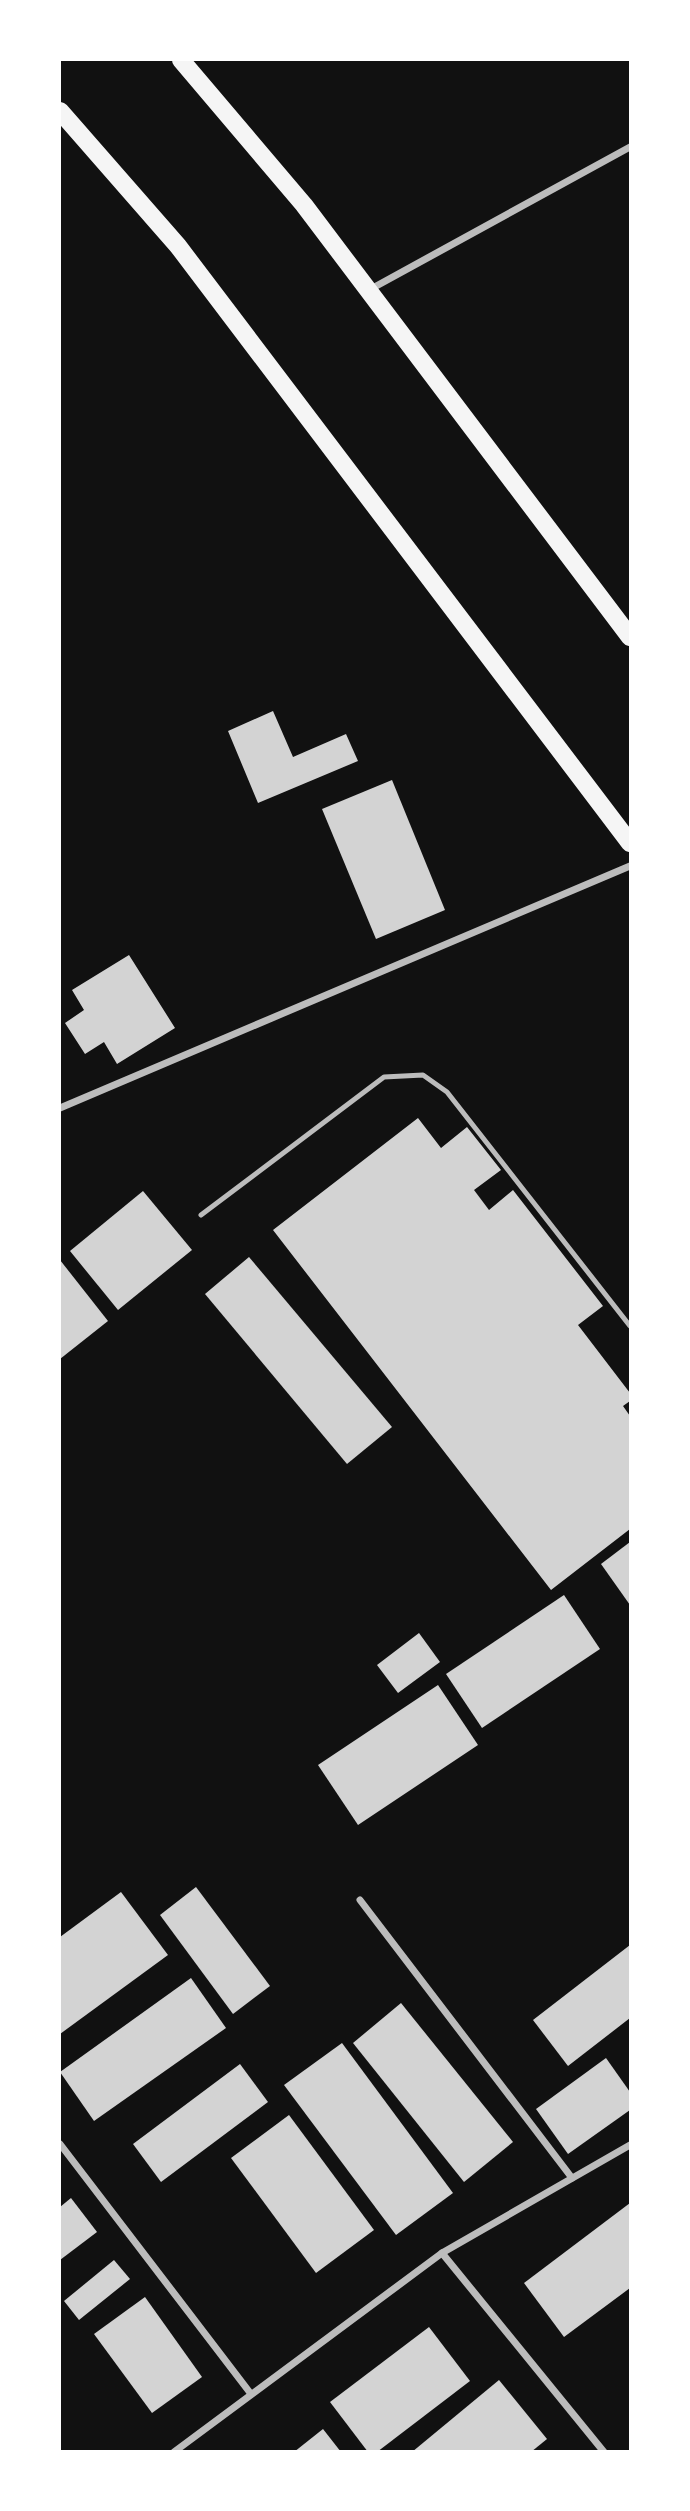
<svg xmlns="http://www.w3.org/2000/svg" width="690" height="2511" font-family="'Fira Sans Condensed',sans-serif">
	<style>
		.building { fill: #d3d3d3 }
		.lines { fill: none; stroke-linecap: round; stroke-linejoin: round }
		.service { stroke: #bcbcbc; stroke-width: 5 }
		.minor { stroke: #bcbcbc; stroke-width: 7 }
		.primary { stroke: #f5f5f5; stroke-width: 18 }
	</style>
	<rect width="100%" height="100%" fill="#111"/>
	<g class="building">
		<polygon points="273,711 293,757 346,734 358,761 258,803 228,731"/>
		<polygon points="392,780 445,910 376,939 322,809"/>
		<polygon points="129,955 175,1028 117,1064 104,1042 85,1054 65,1023 84,1010 72,990"/>
		<polygon points="418,1118 441,1148 467,1127 501,1170 474,1190 489,1210 513,1190 603,1306 578,1325 630,1393 630,1401 623,1406 630,1416 630,1529 551,1590 273,1230"/>
		<polygon points="143,1191 192,1250 118,1310 70,1251"/>
		<polygon points="249,1257 392,1427 347,1464 205,1294"/>
		<polygon points="60,1260 108,1321 60,1359"/>
		<polygon points="630,1542 630,1605 601,1564"/>
		<polygon points="564,1595 600,1649 482,1728 446,1674"/>
		<polygon points="419,1633 440,1662 398,1693 377,1665"/>
		<polygon points="438,1685 478,1745 358,1825 318,1765"/>
		<polygon points="196,1887 270,1986 233,2014 160,1915"/>
		<polygon points="121,1892 168,1955 60,2034 60,1937"/>
		<polygon points="630,1945 630,2018 568,2066 533,2020"/>
		<polygon points="191,1978 226,2028 94,2121 60,2072"/>
		<polygon points="401,2003 513,2142 464,2182 353,2043"/>
		<polygon points="342,2043 453,2193 396,2235 284,2085"/>
		<polygon points="606,2058 630,2092 630,2110 568,2154 536,2109"/>
		<polygon points="240,2064 268,2102 161,2182 133,2144"/>
		<polygon points="289,2115 374,2230 316,2273 231,2158"/>
		<polygon points="71,2198 97,2232 60,2260 60,2207"/>
		<polygon points="630,2203 630,2288 564,2337 524,2283"/>
		<polygon points="114,2260 130,2279 79,2320 64,2301"/>
		<polygon points="145,2297 202,2377 152,2413 94,2334"/>
		<polygon points="429,2327 470,2381 377,2452 368,2452 330,2402"/>
		<polygon points="499,2380 547,2439 531,2452 412,2452"/>
		<polygon points="323,2429 341,2452 294,2452"/>
	</g>
	<g class="lines">
		<polyline class="service" points="201,1215 384,1077 423,1075 447,1092 630,1326"/>
		<g class="minor">
			<polyline points="369,290 630,147"/>
			<polyline points="60,1108 630,866"/>
			<polyline points="360,1900 572,2178"/>
			<polyline points="60,2144 251,2394"/>
			<polyline points="442,2253 604,2452"/>
			<polyline points="174,2452 442,2253 630,2145"/>
		</g>
		<g class="primary">
			<polyline points="181,60 304,205 630,637"/>
			<polyline points="60,111 178,246 630,843"/>
		</g>
	</g>
	<rect width="690" height="2511" fill="none" stroke="#ffffff" stroke-width="122"/>
</svg>
